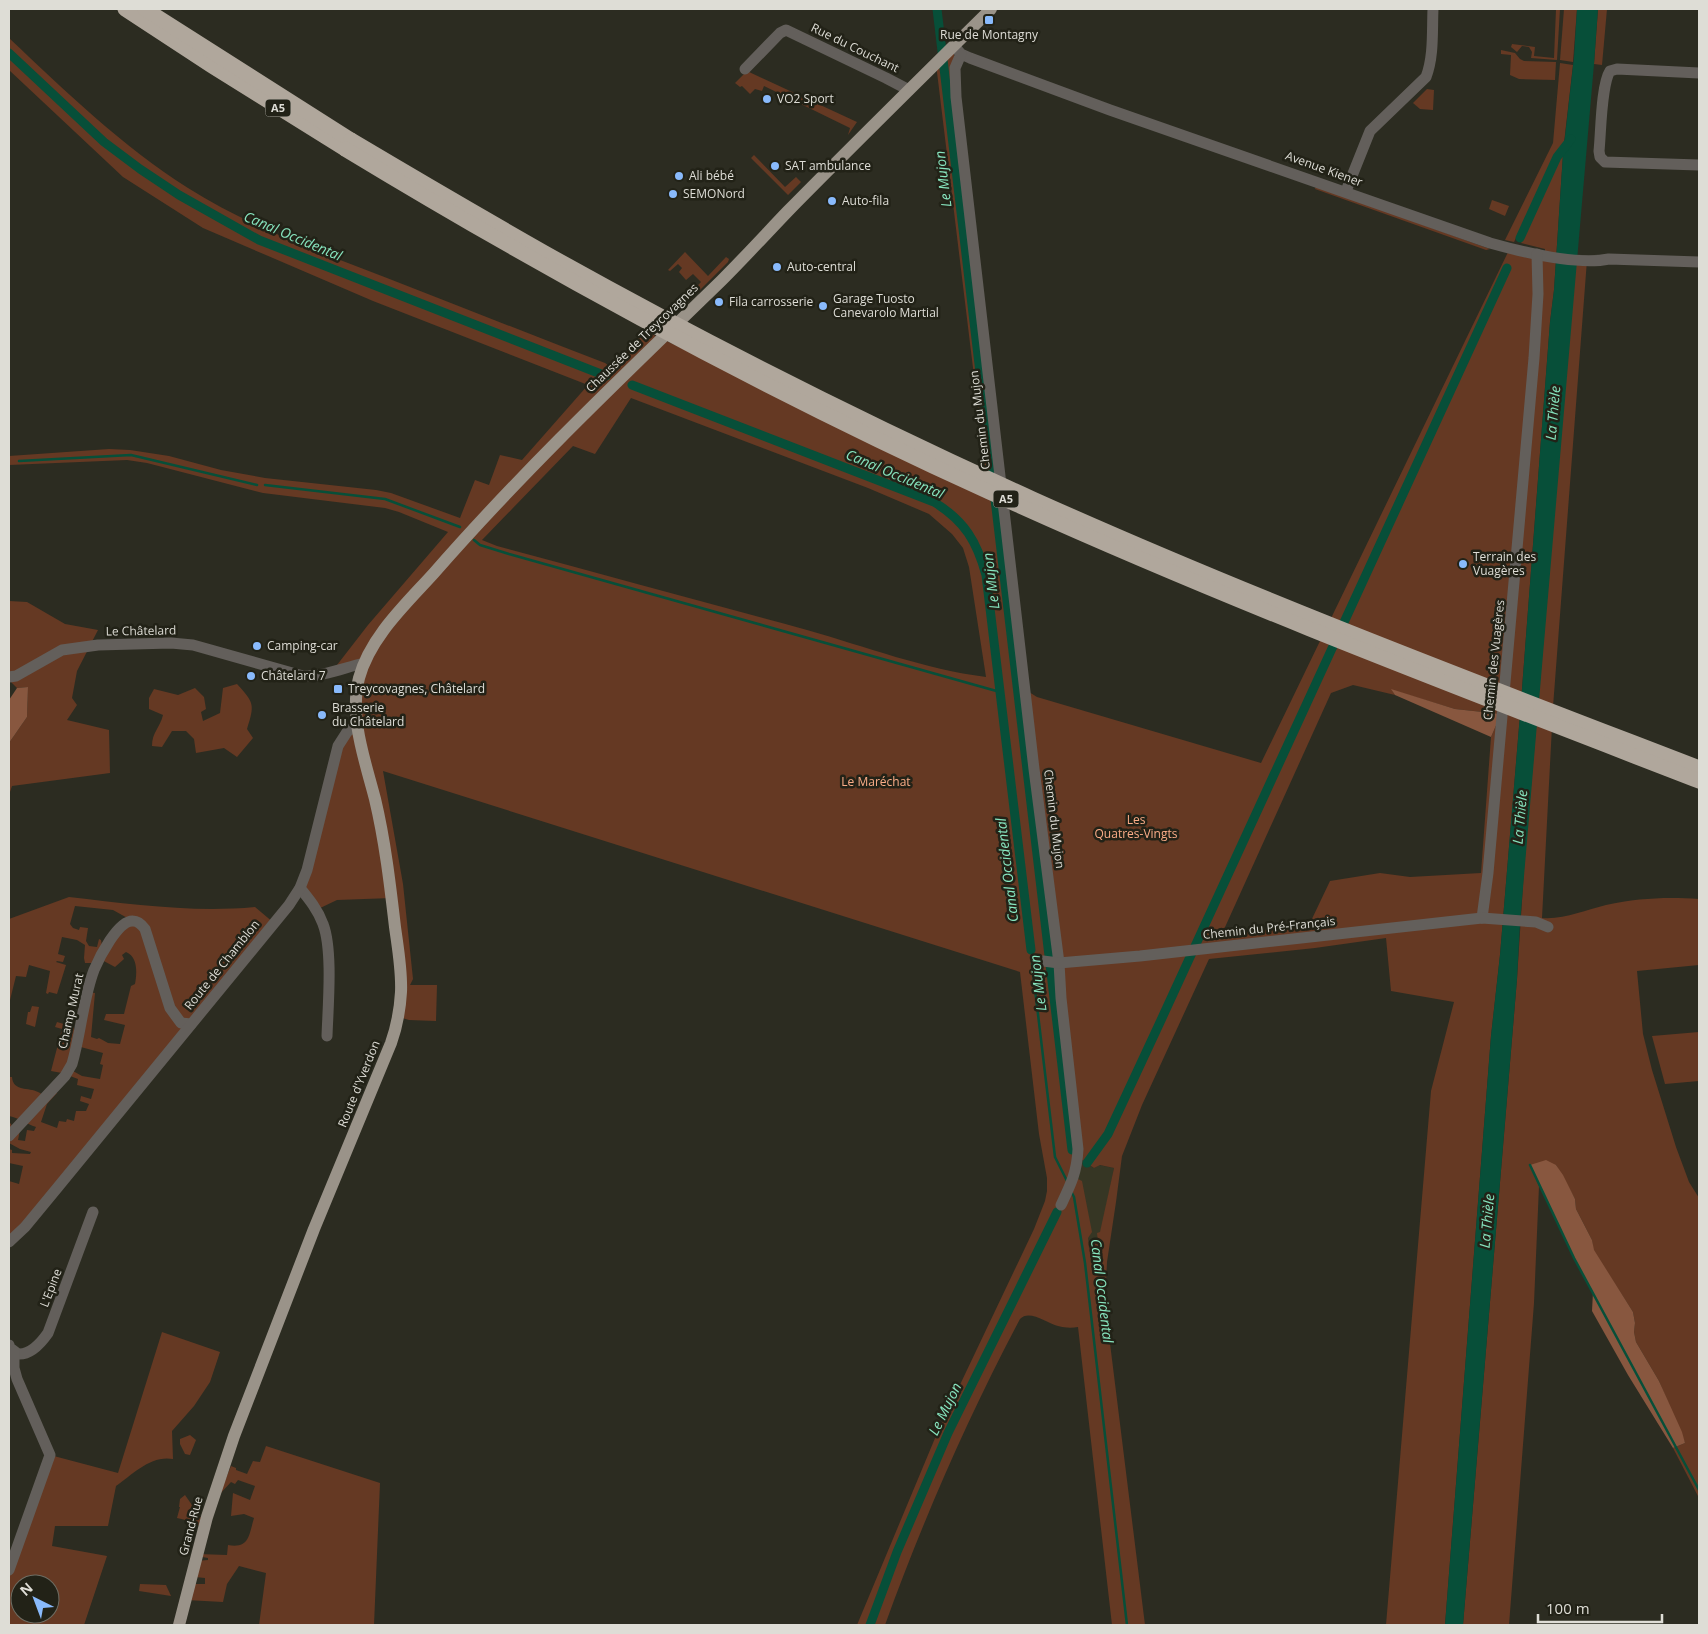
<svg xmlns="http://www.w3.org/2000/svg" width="1708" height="1634" font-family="'Open Sans',sans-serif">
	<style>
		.built { fill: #363624 }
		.green { fill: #653923; fill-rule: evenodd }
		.forest { fill: #88573f }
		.water { fill: #074f39 }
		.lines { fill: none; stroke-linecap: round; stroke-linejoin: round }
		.stream { stroke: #074f39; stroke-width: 2.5 }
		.canal { stroke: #074f39; stroke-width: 9 }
		.minor { stroke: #635f5b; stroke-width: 11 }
		.major { stroke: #9a9389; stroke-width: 12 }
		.highway { stroke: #b0a79c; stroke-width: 15 }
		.highway-bridge { stroke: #b0a79c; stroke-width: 15 }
		.poi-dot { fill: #89bafc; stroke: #222217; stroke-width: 2 }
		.labels { text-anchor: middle; stroke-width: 5; stroke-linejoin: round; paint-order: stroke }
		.shield { fill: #222217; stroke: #a6a59d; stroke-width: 1 }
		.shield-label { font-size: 11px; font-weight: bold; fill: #deddd6 }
		.poi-label { font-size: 12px; fill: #deddd6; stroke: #222217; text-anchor: start }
		.street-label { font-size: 12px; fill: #deddd6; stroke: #222217 }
		.park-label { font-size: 12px; fill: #faac87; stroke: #222217 }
		.water-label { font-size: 14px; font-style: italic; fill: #87e5bf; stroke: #222217 }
	</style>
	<rect width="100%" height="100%" fill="#2c2c21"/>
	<polygon class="built" points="1078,1157 1094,1168 1099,1165 1114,1168 1099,1242 1093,1252 1089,1248 1074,1177"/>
	<g class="green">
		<polygon points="1556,9 1560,9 1557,60 1531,58 1532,52 1529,47 1522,46 1517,52 1511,47 1512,44 1535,47 1534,56 1554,58"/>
		<polygon points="1564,9 1577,9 1573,62 1560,60"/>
		<polygon points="1598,9 1607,9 1602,65 1594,64"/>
		<path d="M9 38C66 92 122 146 188 188 250 227 319 252 387 278 459 306 532 335 605 363L612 368 645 331 988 491 936 64 953 46 1029 692 1037 697 1261 763 1510 248 1545 256V249L1521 243 1560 157 1563 154 1554 290 1550 322 1520 715 1500 955 1491 1036 1445 1625H1386L1431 1091 1454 1002 1391 991 1386 938 1315 948 1209 959 1142 1105 1122 1156 1116 1202 1107 1262 1105 1303 1145 1625H1112L1078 1327C1072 1328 1065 1328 1058 1326 1047 1323 1029 1309 1020 1319 968 1417 923 1520 885 1625H857L938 1431 1034 1229 1045 1201 1047 1191V1178L1039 1134 1020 972 383 771 403 884 413 979 410 985H437L436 1021 409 1020 399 1017 392 898 337 900 316 910 300 888 338 746 357 724 364 663 344 669 337 665 368 625 448 532 399 512 385 508 263 493 147 463 127 460 9 465V456L109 449 130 450 169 456 221 470 265 478 376 490 391 493 460 518 475 480 489 485 500 455 522 460 588 385 373 301 203 228 123 177 9 70ZM631 398 868 488 929 514 952 534 963 548 969 567 986 677C924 669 867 647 807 630 704 602 601 574 497 546L482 540 573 446 595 454ZM1353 685 1395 695 1392 690 1455 709 1501 714 1491 737 1481 873 1410 877 1380 873 1330 881 1310 923 1221 936 1331 693ZM1078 1157 1094 1168 1100 1165 1114 1168 1100 1232 1097 1233 1098 1242 1095 1243 1093 1252 1089 1248 1088 1238 1092 1232 1082 1181 1074 1177Z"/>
		<polygon points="1501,50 1515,53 1520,59 1524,61 1556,62 1555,80 1519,79 1510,75 1511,55 1501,54"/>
		<polygon points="1560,63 1573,65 1564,143 1556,155 1514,242 1505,240 1553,143"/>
		<polygon points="747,71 857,122 848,135 850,128 764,86 762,91 755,89 750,94 742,86 740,87 735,83"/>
		<polygon points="1427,89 1434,90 1433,110 1420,109 1413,103"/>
		<polygon points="754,155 785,187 796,177 801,182 788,195 751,158"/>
		<polygon points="1316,186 1490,249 1486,250 1315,189"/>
		<polygon points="1492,200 1509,206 1505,216 1489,209"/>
		<polygon points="685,252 708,276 726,257 729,259 728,262 693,297 692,296 692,298 688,300 682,298 683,297 685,299 701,282 693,274 686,280 679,272 682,268 678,264 670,271 668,270"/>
		<path d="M1576 259 1587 260 1553 707 1542 918C1563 920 1585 910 1606 905 1639 898 1666 897 1699 899V965L1637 971 1643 1034 1652 1070 1676 1147 1689 1182 1699 1198V1498L1673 1448 1685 1443 1659 1381 1636 1342 1634 1332 1635 1323 1633 1312 1593 1250 1592 1240 1576 1209 1575 1199 1556 1165H1530L1539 1186 1534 1303 1509 1625H1463L1517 979 1524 869Z"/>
		<polygon points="9,601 27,602 65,624 98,630 77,671 72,698 77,705 67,720 109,730 110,773 12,786 9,795 9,743 27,717 28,687 17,688 9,680"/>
		<path d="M237 684C254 703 255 704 247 729L253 738 237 757 224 748 196 753 194 739 186 731H172L162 747 152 746C152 732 160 728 163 715L149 709V698L154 689 178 695 195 688 204 697 206 709 201 712 203 721 220 713 223 688Z"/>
		<path d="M69 897C131 904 193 913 255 907L274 923 9 1242V1181L19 1184 23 1166 9 1163V1149L12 1150V1153L30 1154 31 1152 20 1149 9 1143V1122L11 1124 14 1131 20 1130 18 1140 25 1141 27 1130 34 1131 36 1127C26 1124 20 1118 9 1116V1117V1077H12C13 1092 29 1087 38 1092 41 1093 43 1096 45 1098L51 1091 57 1093 47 1104 41 1122 57 1128 59 1121 66 1122 67 1119 74 1121 76 1111H86L89 1104 80 1101 81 1096 91 1099 94 1089 77 1085 78 1079 70 1076 73 1071 82 1076 100 1079 103 1065 100 1064 103 1053 77 1046 88 992 95 993 91 1037 97 1039 99 1038 108 1043 120 1044 125 1025 104 1020 106 1014H124L131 986 135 984C137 973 138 957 126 952L122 955 124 959 115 967 100 959 131 920 113 910 75 906 70 924 73 928 79 930 80 927 88 928 86 941 89 946 97 947 99 939 101 940 102 946 92 963H85L84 958 85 945 77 940 62 937 58 954 65 956 63 962 57 961 56 962 66 965 57 994 49 992 48 994 46 993 50 971 29 965 26 977 16 976 10 1000H9V919Z"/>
		<polygon points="32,1006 39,1007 35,1027 26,1024 28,1012 30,1012"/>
		<path d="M57 1022 74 1027C75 1043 71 1059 62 1073L51 1071 62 1029 55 1027Z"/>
		<polygon points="1699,1032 1699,1081 1665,1084 1652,1036"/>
		<path d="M162 1332 220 1352 210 1382 194 1406 172 1431 173 1459C151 1455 133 1474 116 1486L108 1526H55L52 1546 107 1556 84 1625H9V1570L50 1455 118 1473ZM20 1584H50V1614H20Z"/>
		<polygon points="190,1435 196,1440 190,1455 185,1454 180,1444 180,1439"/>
		<path d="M266 1446 380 1483 374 1625H259L266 1573 239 1566 227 1584 223 1602 186 1600 190 1584H205V1578L195 1577 196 1561 208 1560V1558L197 1556 198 1554 227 1555 228 1545C250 1549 249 1534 254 1518L244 1514 231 1516 233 1493 250 1500 255 1486 238 1480 235 1484 231 1482 219 1495 231 1466 236 1468V1470L247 1474 253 1461 260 1462Z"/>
		<polygon points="185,1495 201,1518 199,1525 194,1522 177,1518 180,1507 179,1507 180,1499"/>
		<polygon points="140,1584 166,1585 171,1596 139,1591"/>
	</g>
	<g class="forest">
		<polygon points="28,687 27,717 9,743 9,700 17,688"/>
		<polygon points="1391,689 1455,709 1501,714 1491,737 1395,695"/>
		<polygon points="1546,1160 1556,1165 1563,1175 1575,1199 1576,1209 1592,1240 1594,1250 1633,1312 1635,1323 1634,1332 1636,1342 1659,1381 1682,1432 1685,1443 1673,1448 1628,1375 1592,1311 1593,1292 1574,1258 1530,1165"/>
	</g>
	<polygon class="water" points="1577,9 1598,9 1594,64 1535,747 1520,923 1517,979 1463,1625 1445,1625 1491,1036 1500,955 1520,715 1550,322 1554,290 1563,154 1574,57"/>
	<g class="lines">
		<g class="stream">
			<polyline points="19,461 131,455 257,485"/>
			<polyline points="265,485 385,499 460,527"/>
			<polyline points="474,540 480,545 509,554 1000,692"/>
			<polyline points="1032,964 1055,1157 1067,1181"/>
			<polyline points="1530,1165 1574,1258 1699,1490"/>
			<polyline points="1071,1191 1074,1197 1085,1263 1127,1625"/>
		</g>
		<g class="canal">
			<polyline points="937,9 1072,1150"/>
			<polyline points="9,53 104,142 140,169 179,195 259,240 606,376"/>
			<polyline points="1520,238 1557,157 1571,139"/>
			<path d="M632 385 934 502C965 521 977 542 986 575L1031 950"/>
			<polyline points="1087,1163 1108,1134 1162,1018 1507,268"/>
			<polyline points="870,1625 897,1552 948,1433 1057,1212"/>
		</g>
		<g class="minor">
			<path d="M956 48 961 54 970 58 1110 110 1490 243C1522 252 1576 266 1609 259L1699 262"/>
			<path d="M961 54 955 68 956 97 1034 769 1059 963 1061 998 1078 1149C1077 1172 1071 1184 1061 1205"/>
			<polyline points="745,69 780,33 786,30 886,78 909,90"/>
			<path d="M1699 73 1617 69 1610 71C1601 85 1601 133 1599 151L1600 157 1605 162 1699 165"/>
			<path d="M1346 191 1370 131 1426 77C1434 56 1432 31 1433 9"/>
			<path d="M9 677 16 676 62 650 98 645 171 643 193 645 303 676C325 676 343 668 364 663"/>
			<path d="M300 888C309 899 318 910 323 924 333 950 328 1006 327 1036"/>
			<polyline points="1482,918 1488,873 1534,358 1538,294 1537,254"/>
			<polyline points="1043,961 1059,963 1140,956 1482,918 1536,922 1548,927"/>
			<path d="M9 1136 65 1076 72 1064C81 1033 83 999 94 970 99 958 118 920 133 921 138 921 142 925 145 929L170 1008 181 1023 191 1024"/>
			<polyline points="9,1242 25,1227 58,1187 289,905 300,888 307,870 338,746 347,732 357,724"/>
			<path d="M9 1345 10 1348 18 1354C31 1355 41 1343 48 1333L93 1212"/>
			<polyline points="9,1570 50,1455 17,1379 14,1368 14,1352"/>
		</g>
		<path class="major" d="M179 1625 207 1517 234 1436 314 1229 391 1043C397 1026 400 1010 401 992 402 971 398 949 395 927 390 884 385 841 375 799 365 760 349 718 359 678 370 637 406 604 434 573 524 470 623 376 721 281 744 258 766 234 788 211 855 143 923 76 991 9"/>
		<g class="highway">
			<polyline points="125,9 212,66 345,149"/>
			<polyline points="145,9 351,140"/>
		</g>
		<g class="highway-bridge">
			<path d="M351 140C415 178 480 216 545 253 704 342 867 424 1033 499 1251 597 1476 682 1699 768"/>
			<path d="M345 149C553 275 767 391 989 492 1221 598 1461 689 1699 781"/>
		</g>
	</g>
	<g class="poi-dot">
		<rect x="984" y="15" width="10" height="10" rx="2.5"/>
		<circle cx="767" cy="99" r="5"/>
		<circle cx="775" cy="166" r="5"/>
		<circle cx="679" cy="176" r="5"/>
		<circle cx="673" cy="194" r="5"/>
		<circle cx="832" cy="201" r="5"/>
		<circle cx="777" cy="267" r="5"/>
		<circle cx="719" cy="302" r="5"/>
		<circle cx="823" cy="306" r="5"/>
		<circle cx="1463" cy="564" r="5"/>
		<circle cx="257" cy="646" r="5"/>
		<circle cx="251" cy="676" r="5"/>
		<rect x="333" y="684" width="10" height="10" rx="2.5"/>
		<circle cx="322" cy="715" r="5"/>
	</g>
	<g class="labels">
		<g class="shield">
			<rect x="265.5" y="99.5" width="25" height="17" rx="4"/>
			<rect x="993.5" y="490.5" width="25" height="17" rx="4"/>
		</g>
		<g class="shield-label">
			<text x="278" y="112">A5</text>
			<text x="1006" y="503">A5</text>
		</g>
		<g class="poi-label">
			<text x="989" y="39" text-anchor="middle">Rue de Montagny</text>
			<text x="777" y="103">VO2 Sport</text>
			<text x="785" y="170">SAT ambulance</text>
			<text x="689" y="180">Ali bébé</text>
			<text x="683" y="198">SEMONord</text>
			<text x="842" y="205">Auto-fila</text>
			<text x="787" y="271">Auto-central</text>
			<text x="833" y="303">Garage Tuosto<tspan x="833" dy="14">Canevarolo Martial</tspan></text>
			<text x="729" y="306">Fila carrosserie</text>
			<text x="1473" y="561">Terrain des<tspan x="1473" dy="14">Vuagères</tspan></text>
			<text x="267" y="650">Camping-car</text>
			<text x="261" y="680">Châtelard 7</text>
			<text x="348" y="693">Treycovagnes, Châtelard</text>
			<text x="332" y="712">Brasserie<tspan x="332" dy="14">du Châtelard</tspan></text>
		</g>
		<g class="street-label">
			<text transform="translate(855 48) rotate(26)" y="4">Rue du Couchant</text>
			<text transform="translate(1324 169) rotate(20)" y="4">Avenue Kiener</text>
			<text transform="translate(642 338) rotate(-44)" y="4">Chaussée de Treycovagnes</text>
			<text transform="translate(980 420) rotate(-97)" y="4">Chemin du Mujon</text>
			<text transform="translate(141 631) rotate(-1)" y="4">Le Châtelard</text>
			<text transform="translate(1494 660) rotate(-84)" y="4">Chemin des Vuagères</text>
			<text transform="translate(1054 819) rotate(83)" y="4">Chemin du Mujon</text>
			<text transform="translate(1269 928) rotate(-6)" y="4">Chemin du Pré-Français</text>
			<text transform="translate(222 965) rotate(-51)" y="4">Route de Chamblon</text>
			<text transform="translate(71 1011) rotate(-77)" y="4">Champ Murat</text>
			<text transform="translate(359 1084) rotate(-68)" y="4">Route d'Yverdon</text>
			<text transform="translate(51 1288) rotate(-69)" y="4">L'Epine</text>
			<text transform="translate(191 1526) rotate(-75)" y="4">Grand-Rue</text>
		</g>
		<g class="park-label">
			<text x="876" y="786">Le Maréchat</text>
			<text x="1136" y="824">Les<tspan x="1136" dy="14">Quatres-Vingts</tspan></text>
		</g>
		<g class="water-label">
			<text transform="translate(943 179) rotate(-97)" y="5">Le Mujon</text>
			<text transform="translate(293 236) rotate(23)" y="5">Canal Occidental</text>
			<text transform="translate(1553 413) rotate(-85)" y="5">La Thièle</text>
			<text transform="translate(895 474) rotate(23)" y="5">Canal Occidental</text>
			<text transform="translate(991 581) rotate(-97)" y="5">Le Mujon</text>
			<text transform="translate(1520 817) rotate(-85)" y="5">La Thièle</text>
			<text transform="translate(1007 870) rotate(-97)" y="5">Canal Occidental</text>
			<text transform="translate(1038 983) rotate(-97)" y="5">Le Mujon</text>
			<text transform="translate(1487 1221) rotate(-85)" y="5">La Thièle</text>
			<text transform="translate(1102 1291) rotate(83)" y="5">Canal Occidental</text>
			<text transform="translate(945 1409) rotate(-64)" y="5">Le Mujon</text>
		</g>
	</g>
	<rect width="1708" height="1634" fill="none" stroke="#deddd6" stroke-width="20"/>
	<g transform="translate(35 1599) rotate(318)"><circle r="24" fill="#222217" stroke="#6d6d63"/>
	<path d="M0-4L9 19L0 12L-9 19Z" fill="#89bafc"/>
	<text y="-8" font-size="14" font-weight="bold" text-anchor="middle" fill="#deddd6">N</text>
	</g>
	<path d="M1538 1614v8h124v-8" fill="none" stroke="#deddd6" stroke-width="2.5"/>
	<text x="1546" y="1614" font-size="15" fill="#deddd6" stroke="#222217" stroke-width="4" paint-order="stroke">100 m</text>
</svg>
